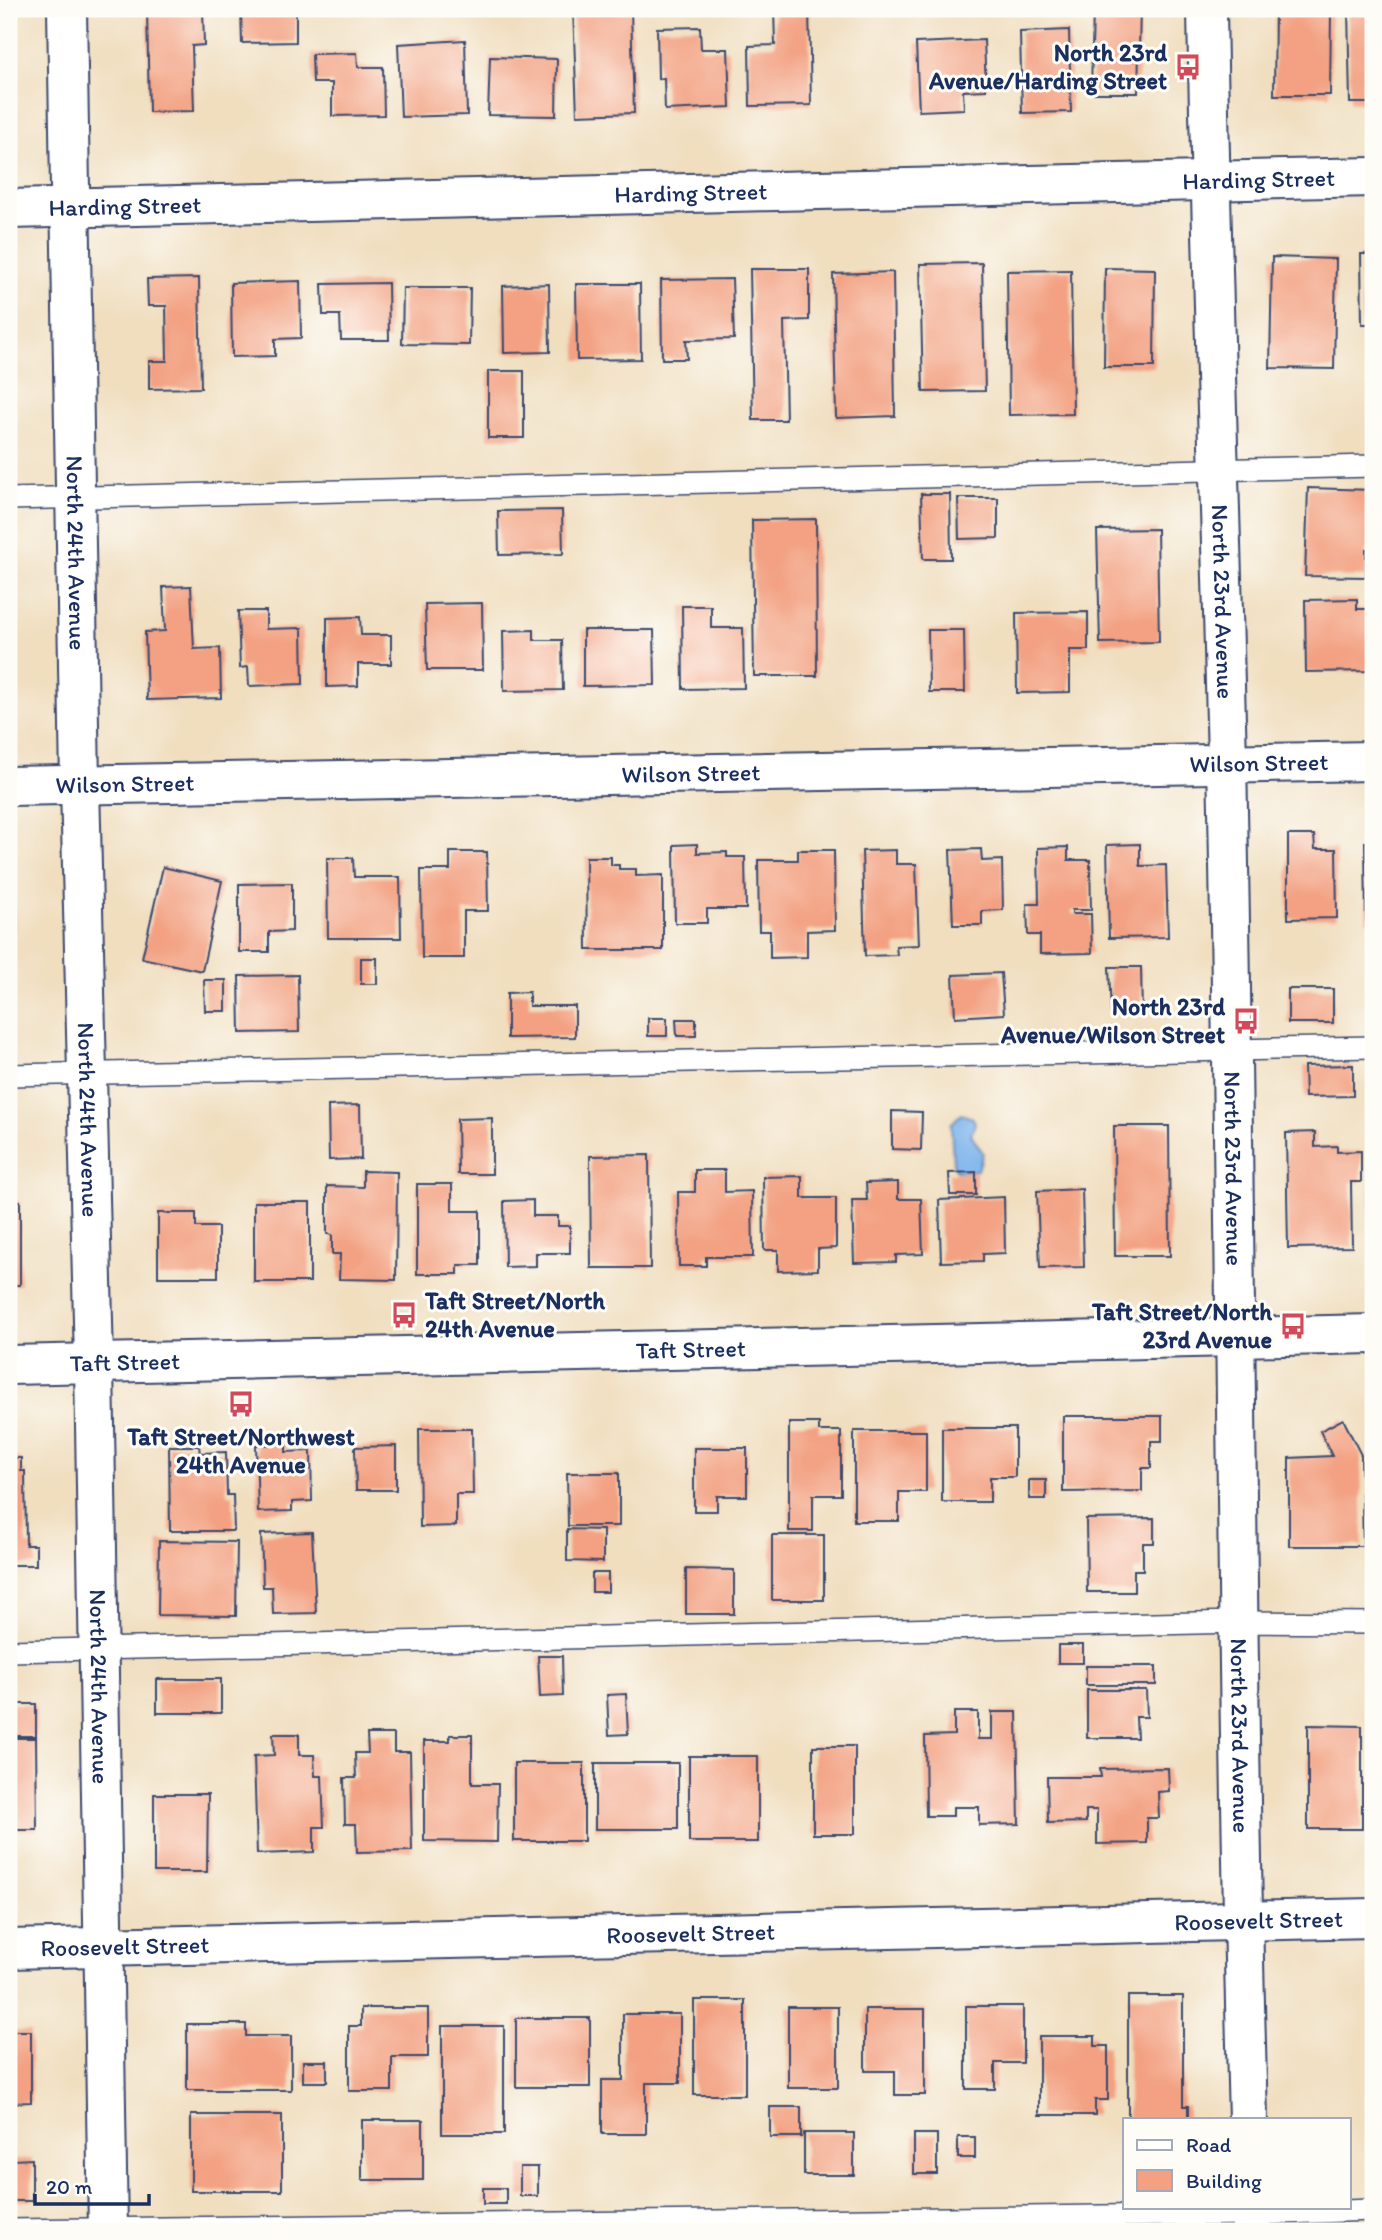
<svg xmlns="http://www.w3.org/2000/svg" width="1382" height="2240" font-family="Itim,sans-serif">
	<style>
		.water { fill: #7eb4ec; stroke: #4c72a5; stroke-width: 2 }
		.building { fill: #f3a182 }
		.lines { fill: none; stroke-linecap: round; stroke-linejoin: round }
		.service-casing { stroke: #3b496d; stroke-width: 24 }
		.minor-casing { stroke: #3b496d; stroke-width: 42 }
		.tertiary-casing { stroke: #3b496d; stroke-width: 42 }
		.service { stroke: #fff; stroke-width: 21 }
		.minor { stroke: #fff; stroke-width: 38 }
		.tertiary { stroke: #fff; stroke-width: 38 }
		.labels { text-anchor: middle; stroke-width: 6; stroke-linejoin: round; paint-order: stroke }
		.poi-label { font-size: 24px; font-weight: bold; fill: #1b2f5e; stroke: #fdfcf7; text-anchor: end }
		.street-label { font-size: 24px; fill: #1b2f5e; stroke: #fdfcf7 }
	</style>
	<rect width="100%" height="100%" fill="#fdfcf7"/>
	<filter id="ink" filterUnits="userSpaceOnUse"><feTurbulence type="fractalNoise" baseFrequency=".0143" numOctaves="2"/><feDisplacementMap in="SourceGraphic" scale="14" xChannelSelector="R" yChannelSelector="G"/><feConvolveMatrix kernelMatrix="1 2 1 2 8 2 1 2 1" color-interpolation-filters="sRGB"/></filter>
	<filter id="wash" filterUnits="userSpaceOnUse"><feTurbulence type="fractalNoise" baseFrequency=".00686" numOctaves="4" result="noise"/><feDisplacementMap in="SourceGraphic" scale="28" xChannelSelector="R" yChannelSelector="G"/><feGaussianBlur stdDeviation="1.57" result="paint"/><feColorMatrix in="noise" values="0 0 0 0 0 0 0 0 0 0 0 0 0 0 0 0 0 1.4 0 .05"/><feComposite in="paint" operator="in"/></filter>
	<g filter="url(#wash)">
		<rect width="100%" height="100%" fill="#f0debf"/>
		<polygon class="water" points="961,1114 973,1118 975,1123 971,1135 983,1153 978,1170 956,1171 953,1163 951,1124"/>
		<g id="blocks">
			<g class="building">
				<polygon points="147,9 203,9 204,45 192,46 194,111 149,112"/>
				<polygon points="241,9 296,9 296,42 242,43"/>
				<polygon points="573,9 631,9 634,113 577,115"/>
				<polygon points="774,9 809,9 811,105 750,106 749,46 775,45"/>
				<polygon points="1093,9 1140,9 1138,93 1091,93"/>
				<polygon points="1275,9 1331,9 1330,95 1274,95"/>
				<polygon points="1348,9 1373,9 1373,103 1350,103"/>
				<polygon points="700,27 701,49 728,49 730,107 665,110 664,78 658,79 657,28"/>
				<polygon points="1069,30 1071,112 1022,113 1020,32"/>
				<polygon points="465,40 467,115 401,117 398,44"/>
				<polygon points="984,40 986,90 963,91 964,109 919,111 916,43"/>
				<polygon points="357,53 358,67 383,67 384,115 332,116 332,83 313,83 312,54"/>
				<polygon points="490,57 557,59 556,116 488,115"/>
				<polygon points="1361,254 1373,254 1373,324 1362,324"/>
				<polygon points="1272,257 1336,259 1334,369 1270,368"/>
				<polygon points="982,263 985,391 923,392 920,264"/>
				<polygon points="1105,268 1155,269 1154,367 1104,367"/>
				<polygon points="750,269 809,269 809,320 784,321 786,420 753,420"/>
				<polygon points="1071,270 1073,414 1009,415 1007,271"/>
				<polygon points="893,272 895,416 836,418 833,274"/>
				<polygon points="199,278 201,388 149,389 149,361 167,361 166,306 148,306 147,279"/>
				<polygon points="732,279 734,339 686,340 687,359 662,359 661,280"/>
				<polygon points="300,281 301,338 275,339 275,356 232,357 231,283"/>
				<polygon points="388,283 389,340 341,340 340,315 323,315 322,284"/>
				<polygon points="549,284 550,352 504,353 503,286"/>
				<polygon points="576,284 640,284 641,359 577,360"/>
				<polygon points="403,288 470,288 469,345 402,344"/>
				<polygon points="9,308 12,308 14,408 9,408"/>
				<rect x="488" y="371" width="36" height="67"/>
				<polygon points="1308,488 1373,490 1373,549 1366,549 1366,577 1305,576"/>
				<polygon points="921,494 950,494 951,559 923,559"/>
				<polygon points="958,498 998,498 998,538 959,539"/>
				<polygon points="562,510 563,554 499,555 498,511"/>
				<polygon points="816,519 817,676 754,676 752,520"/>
				<polygon points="1157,529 1159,642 1100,643 1097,530"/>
				<polygon points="191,586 194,649 220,648 221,698 147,700 145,632 165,631 163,587"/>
				<polygon points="1357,599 1357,609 1373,609 1373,671 1306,672 1305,600"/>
				<polygon points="482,603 483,670 427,670 425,604"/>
				<polygon points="682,606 711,606 711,628 743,628 744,688 683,689"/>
				<polygon points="238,611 266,611 266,629 302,628 303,684 249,686 248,667 240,668"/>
				<polygon points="1088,612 1088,650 1070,650 1070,692 1017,693 1016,613"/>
				<polygon points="360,617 361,635 391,635 391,664 358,664 358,686 327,687 327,618"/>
				<polygon points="534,630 534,640 562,640 563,690 504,691 503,631"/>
				<polygon points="583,630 654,630 655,685 583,686"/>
				<polygon points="928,630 964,630 965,692 929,692"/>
				<polygon points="1288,835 1314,835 1315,849 1336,849 1337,918 1288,919"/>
				<polygon points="1365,842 1373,842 1373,921 1366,921"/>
				<polygon points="697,844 697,853 727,852 727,857 745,857 746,909 707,909 707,923 675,923 674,845"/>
				<polygon points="1140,844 1140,866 1166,865 1168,937 1109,938 1107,845"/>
				<polygon points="1068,847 1068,860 1090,860 1091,910 1072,910 1072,914 1091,914 1092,953 1040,954 1040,935 1028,935 1027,904 1039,904 1038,848"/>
				<polygon points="981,849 982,861 1002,860 1003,910 982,911 982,925 953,925 950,850"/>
				<polygon points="798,850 834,850 835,930 807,931 807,957 770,958 770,931 759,931 758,860 798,860"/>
				<polygon points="896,850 896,864 916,864 919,945 896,946 897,955 865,956 862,851"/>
				<polygon points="450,852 487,852 488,911 464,911 464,958 422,958 421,870 450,870"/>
				<polygon points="586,857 611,857 611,865 619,865 619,869 636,869 636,876 663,875 663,950 587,950"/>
				<polygon points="327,858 353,858 354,877 400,877 401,938 328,938"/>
				<polygon points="163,867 222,881 202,971 142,958"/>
				<rect x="9" y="873" width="6" height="58"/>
				<polygon points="292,883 292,931 269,932 269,952 239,952 239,884"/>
				<rect x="361" y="958" width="16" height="26"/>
				<polygon points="1109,967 1141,967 1142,1014 1111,1015"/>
				<polygon points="1001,973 1004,1014 955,1017 953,975"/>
				<polygon points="298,975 299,1032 240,1033 239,976"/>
				<polygon points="204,980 226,980 226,1011 205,1011"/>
				<rect x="1288" y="989" width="45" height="34"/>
				<polygon points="529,992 529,1006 575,1006 575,1037 507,1038 507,993"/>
				<rect x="648" y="1018" width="19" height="18"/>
				<polygon points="676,1019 696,1019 696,1036 677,1036"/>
				<polygon points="1353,1065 1353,1096 1305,1097 1304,1066"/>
				<polygon points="360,1105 361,1159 329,1160 328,1106"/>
				<polygon points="892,1111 922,1112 921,1150 892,1149"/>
				<polygon points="492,1118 492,1174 458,1174 457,1119"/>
				<polygon points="1114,1126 1169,1126 1170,1256 1115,1256"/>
				<polygon points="1315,1132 1315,1147 1337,1146 1337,1152 1361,1151 1361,1182 1351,1182 1352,1247 1288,1248 1286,1133"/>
				<polygon points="1369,1150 1373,1150 1373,1250 1371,1250"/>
				<polygon points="649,1155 650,1268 591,1268 590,1156"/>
				<polygon points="695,1170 725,1170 725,1192 752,1191 753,1257 706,1257 706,1266 679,1266 678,1192 695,1192"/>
				<polygon points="363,1171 397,1172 396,1280 339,1279 340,1254 332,1254 332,1235 327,1234 327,1186 363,1187"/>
				<polygon points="976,1172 976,1195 950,1195 949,1173"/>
				<polygon points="802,1176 802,1198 836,1198 836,1248 818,1249 818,1270 778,1271 778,1250 764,1250 763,1177"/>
				<polygon points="898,1182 898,1199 921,1199 923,1254 896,1255 896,1262 854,1263 852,1200 867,1200 866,1183"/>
				<polygon points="417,1184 452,1184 452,1211 480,1211 480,1265 458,1265 458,1274 417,1274"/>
				<polygon points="1082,1189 1084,1267 1040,1268 1037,1191"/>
				<polygon points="1004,1197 1005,1253 983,1254 983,1261 941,1262 939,1200"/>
				<polygon points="533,1200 533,1216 558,1216 558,1226 570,1226 570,1253 536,1253 536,1266 505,1267 504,1201"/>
				<rect x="9" y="1201" width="11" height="84"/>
				<rect x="254" y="1202" width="56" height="80"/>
				<polygon points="158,1213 196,1213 196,1227 218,1227 218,1277 158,1277"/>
				<polygon points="1063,1416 1162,1416 1162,1441 1151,1441 1151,1468 1142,1468 1142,1491 1063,1492"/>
				<polygon points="1343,1419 1361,1455 1363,1546 1289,1546 1289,1458 1332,1456 1320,1431"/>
				<polygon points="789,1423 819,1423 819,1431 841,1431 841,1495 813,1495 813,1531 789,1531"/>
				<polygon points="942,1428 1015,1428 1015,1477 990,1477 990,1502 942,1502"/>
				<polygon points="419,1429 472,1429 473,1494 456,1494 456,1526 420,1527"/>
				<polygon points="854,1431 926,1431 926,1492 899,1492 899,1521 854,1521"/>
				<polygon points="286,1444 286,1452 311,1451 312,1501 292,1502 292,1511 258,1512 256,1445"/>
				<polygon points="169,1446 199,1446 200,1453 226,1452 227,1495 233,1495 234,1531 170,1531"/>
				<polygon points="396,1446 396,1490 356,1490 355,1447"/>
				<polygon points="694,1448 747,1448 747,1496 717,1496 717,1511 694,1511"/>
				<polygon points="9,1458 21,1458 21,1471 25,1471 26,1545 36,1545 36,1565 9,1565"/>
				<polygon points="567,1473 619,1473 619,1526 568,1526"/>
				<rect x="1029" y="1480" width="17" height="19"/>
				<polygon points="1154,1518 1154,1543 1143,1543 1143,1570 1134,1570 1134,1592 1087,1592 1086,1519"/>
				<polygon points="567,1529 603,1530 603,1562 567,1561"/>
				<polygon points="312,1532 316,1613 273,1614 272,1587 263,1587 261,1534"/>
				<rect x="772" y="1535" width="52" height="65"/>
				<polygon points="159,1541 237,1542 236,1616 158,1615"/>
				<polygon points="686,1569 734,1570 734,1614 686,1614"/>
				<rect x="592" y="1573" width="16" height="19"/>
				<rect x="1058" y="1645" width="25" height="18"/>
				<polygon points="538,1656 562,1656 563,1696 540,1697"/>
				<rect x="1086" y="1666" width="70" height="19"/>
				<rect x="157" y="1679" width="64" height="34"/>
				<polygon points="1087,1690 1146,1690 1147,1717 1136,1717 1137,1738 1087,1738"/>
				<polygon points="626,1694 628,1734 609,1735 607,1695"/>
				<rect x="9" y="1704" width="27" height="32"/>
				<polygon points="954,1712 978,1712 978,1739 992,1739 992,1712 1017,1712 1019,1824 979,1825 979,1807 953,1807 953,1816 926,1816 925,1736 954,1735"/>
				<polygon points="1308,1725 1362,1726 1362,1829 1308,1829"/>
				<polygon points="273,1734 299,1734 299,1755 314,1755 315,1776 322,1776 324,1827 314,1827 314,1852 257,1854 254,1756 274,1755"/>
				<polygon points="367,1734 394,1734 394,1752 410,1752 412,1851 357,1852 356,1824 345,1824 344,1778 356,1778 355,1753 368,1753"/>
				<polygon points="450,1735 472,1735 472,1784 498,1784 497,1842 424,1841 424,1741 450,1741"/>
				<polygon points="9,1738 36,1738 37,1830 9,1830"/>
				<rect x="813" y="1746" width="42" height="88"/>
				<rect x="689" y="1756" width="69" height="86"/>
				<rect x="514" y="1763" width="70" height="78"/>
				<rect x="595" y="1763" width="83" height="66"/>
				<polygon points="1168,1768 1169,1791 1158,1792 1159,1818 1147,1818 1147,1843 1097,1844 1097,1810 1086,1810 1086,1822 1048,1823 1047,1777 1101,1777 1100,1769"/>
				<polygon points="154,1794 208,1794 207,1872 154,1872"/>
				<polygon points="1128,1996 1183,1996 1183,2106 1188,2106 1188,2119 1128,2119"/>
				<rect x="694" y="2000" width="51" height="95"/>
				<polygon points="966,2006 1023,2006 1023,2063 995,2063 995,2089 966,2089"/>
				<rect x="788" y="2007" width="50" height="81"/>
				<polygon points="361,2008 428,2008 428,2057 392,2057 392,2091 349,2091 349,2026 361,2026"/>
				<polygon points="865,2009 925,2009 925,2095 895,2095 895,2071 865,2071"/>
				<polygon points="623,2014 680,2014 680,2083 646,2083 646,2134 602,2134 602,2080 623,2080"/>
				<rect x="516" y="2018" width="74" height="69"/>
				<polygon points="187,2024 246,2024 246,2036 291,2036 291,2090 187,2090"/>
				<rect x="442" y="2026" width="62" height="108"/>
				<polygon points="9,2031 31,2031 31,2102 9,2103"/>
				<polygon points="1039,2036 1095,2036 1095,2046 1108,2046 1108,2100 1095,2100 1095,2115 1039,2115"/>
				<rect x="303" y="2061" width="24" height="21"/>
				<rect x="770" y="2107" width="31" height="30"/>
				<rect x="191" y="2115" width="91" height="76"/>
				<rect x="362" y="2120" width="61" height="60"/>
				<rect x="804" y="2133" width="50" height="42"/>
				<rect x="914" y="2134" width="23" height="40"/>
				<rect x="958" y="2137" width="17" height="21"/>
				<polygon points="9,2150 13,2150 13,2160 32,2159 32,2201 9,2201"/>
				<rect x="520" y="2167" width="18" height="29"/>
				<rect x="483" y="2188" width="23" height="16"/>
			</g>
		</g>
	</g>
	<g filter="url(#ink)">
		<use href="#blocks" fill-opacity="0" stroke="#3b496d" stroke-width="2"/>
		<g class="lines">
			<g class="service-casing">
				<g id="service">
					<polyline points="9,499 1373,466"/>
					<polyline points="9,1075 1373,1047"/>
					<polyline points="9,1651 1238,1622 1373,1623"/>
					<polyline points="9,2230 1251,2214 1373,2210"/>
				</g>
			</g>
			<g class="minor-casing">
				<g id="minor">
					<path id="s1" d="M1207 9C1211 260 1221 511 1227 762 1237 1214 1235 1667 1248 2119"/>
					<path id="s2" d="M9 209 1373 177"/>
					<path id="s3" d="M9 786 1373 761"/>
					<path id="s4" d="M9 1949 1373 1918"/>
					<polyline points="1251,2207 1251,2231"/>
				</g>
			</g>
			<g class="tertiary-casing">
				<g id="tertiary">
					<path id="s5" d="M67 9 80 784 94 1363 108 2231"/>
					<path id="s6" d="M9 1365 1373 1334"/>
				</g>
			</g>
			<use href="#service" class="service"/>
			<use href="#minor" class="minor"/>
			<use href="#tertiary" class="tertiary"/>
		</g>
	</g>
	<defs>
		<g id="bus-bare" transform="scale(2.1)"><path d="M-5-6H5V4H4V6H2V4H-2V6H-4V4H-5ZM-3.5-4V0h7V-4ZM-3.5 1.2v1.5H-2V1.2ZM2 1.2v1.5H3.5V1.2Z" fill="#d1495b" stroke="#fdfcf7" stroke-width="2.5" paint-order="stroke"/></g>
	</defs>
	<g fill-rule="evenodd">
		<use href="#bus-bare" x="1188" y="67"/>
		<use href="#bus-bare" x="1246" y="1021"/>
		<use href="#bus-bare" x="404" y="1315"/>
		<use href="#bus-bare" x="1293" y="1326"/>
		<use href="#bus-bare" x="241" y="1404"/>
	</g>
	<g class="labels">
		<g class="poi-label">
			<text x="1167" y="61">North 23rd<tspan x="1167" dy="28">Avenue/Harding Street</tspan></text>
			<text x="1225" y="1015">North 23rd<tspan x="1225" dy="28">Avenue/Wilson Street</tspan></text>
			<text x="425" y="1309" text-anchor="start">Taft Street/North<tspan x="425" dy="28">24th Avenue</tspan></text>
			<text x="1272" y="1320">Taft Street/North<tspan x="1272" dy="28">23rd Avenue</tspan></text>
			<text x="241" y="1445" text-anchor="middle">Taft Street/Northwest<tspan x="241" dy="28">24th Avenue</tspan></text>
		</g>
		<g class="street-label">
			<text dy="8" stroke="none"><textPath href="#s2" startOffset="1250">Harding Street</textPath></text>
			<text dy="8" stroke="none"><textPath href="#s2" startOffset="682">Harding Street</textPath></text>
			<text dy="8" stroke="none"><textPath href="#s2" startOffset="116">Harding Street</textPath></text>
			<text dy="8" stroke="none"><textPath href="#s5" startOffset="544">North 24th Avenue</textPath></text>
			<text dy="8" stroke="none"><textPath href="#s1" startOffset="593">North 23rd Avenue</textPath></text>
			<text dy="8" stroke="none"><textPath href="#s3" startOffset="1250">Wilson Street</textPath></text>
			<text dy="8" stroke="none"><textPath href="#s3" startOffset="682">Wilson Street</textPath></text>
			<text dy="8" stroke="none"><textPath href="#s3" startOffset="116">Wilson Street</textPath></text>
			<text dy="8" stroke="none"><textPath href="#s5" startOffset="1111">North 24th Avenue</textPath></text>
			<text dy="8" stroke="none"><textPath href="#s1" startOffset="1160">North 23rd Avenue</textPath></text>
			<text dy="8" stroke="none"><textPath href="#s6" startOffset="682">Taft Street</textPath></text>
			<text dy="8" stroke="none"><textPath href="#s6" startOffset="116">Taft Street</textPath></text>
			<text dy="8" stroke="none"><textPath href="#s5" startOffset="1678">North 24th Avenue</textPath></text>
			<text dy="8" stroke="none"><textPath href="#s1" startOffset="1727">North 23rd Avenue</textPath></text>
			<text dy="8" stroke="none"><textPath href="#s4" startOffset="1250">Roosevelt Street</textPath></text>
			<text dy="8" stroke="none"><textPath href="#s4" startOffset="682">Roosevelt Street</textPath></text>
			<text dy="8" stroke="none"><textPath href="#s4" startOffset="116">Roosevelt Street</textPath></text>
		</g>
	</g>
	<rect width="1382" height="2240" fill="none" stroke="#fdfcf7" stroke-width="35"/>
	<rect x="1123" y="2118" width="228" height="91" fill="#fdfcf7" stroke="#a3aaba" stroke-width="2"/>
	<rect x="1137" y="2140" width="35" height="10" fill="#ffffff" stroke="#a3aaba" stroke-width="2"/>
	<text x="1186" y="2152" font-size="21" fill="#1b2f5e">Road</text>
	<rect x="1137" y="2170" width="35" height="21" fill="#f3a182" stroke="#a3aaba" stroke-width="2"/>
	<text x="1186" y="2188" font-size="21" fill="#1b2f5e">Building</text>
	<path d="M35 2194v10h114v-10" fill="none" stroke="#1b2f5e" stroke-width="3.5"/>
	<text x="46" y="2194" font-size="21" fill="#1b2f5e" stroke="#fdfcf7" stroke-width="5" paint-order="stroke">20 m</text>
</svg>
